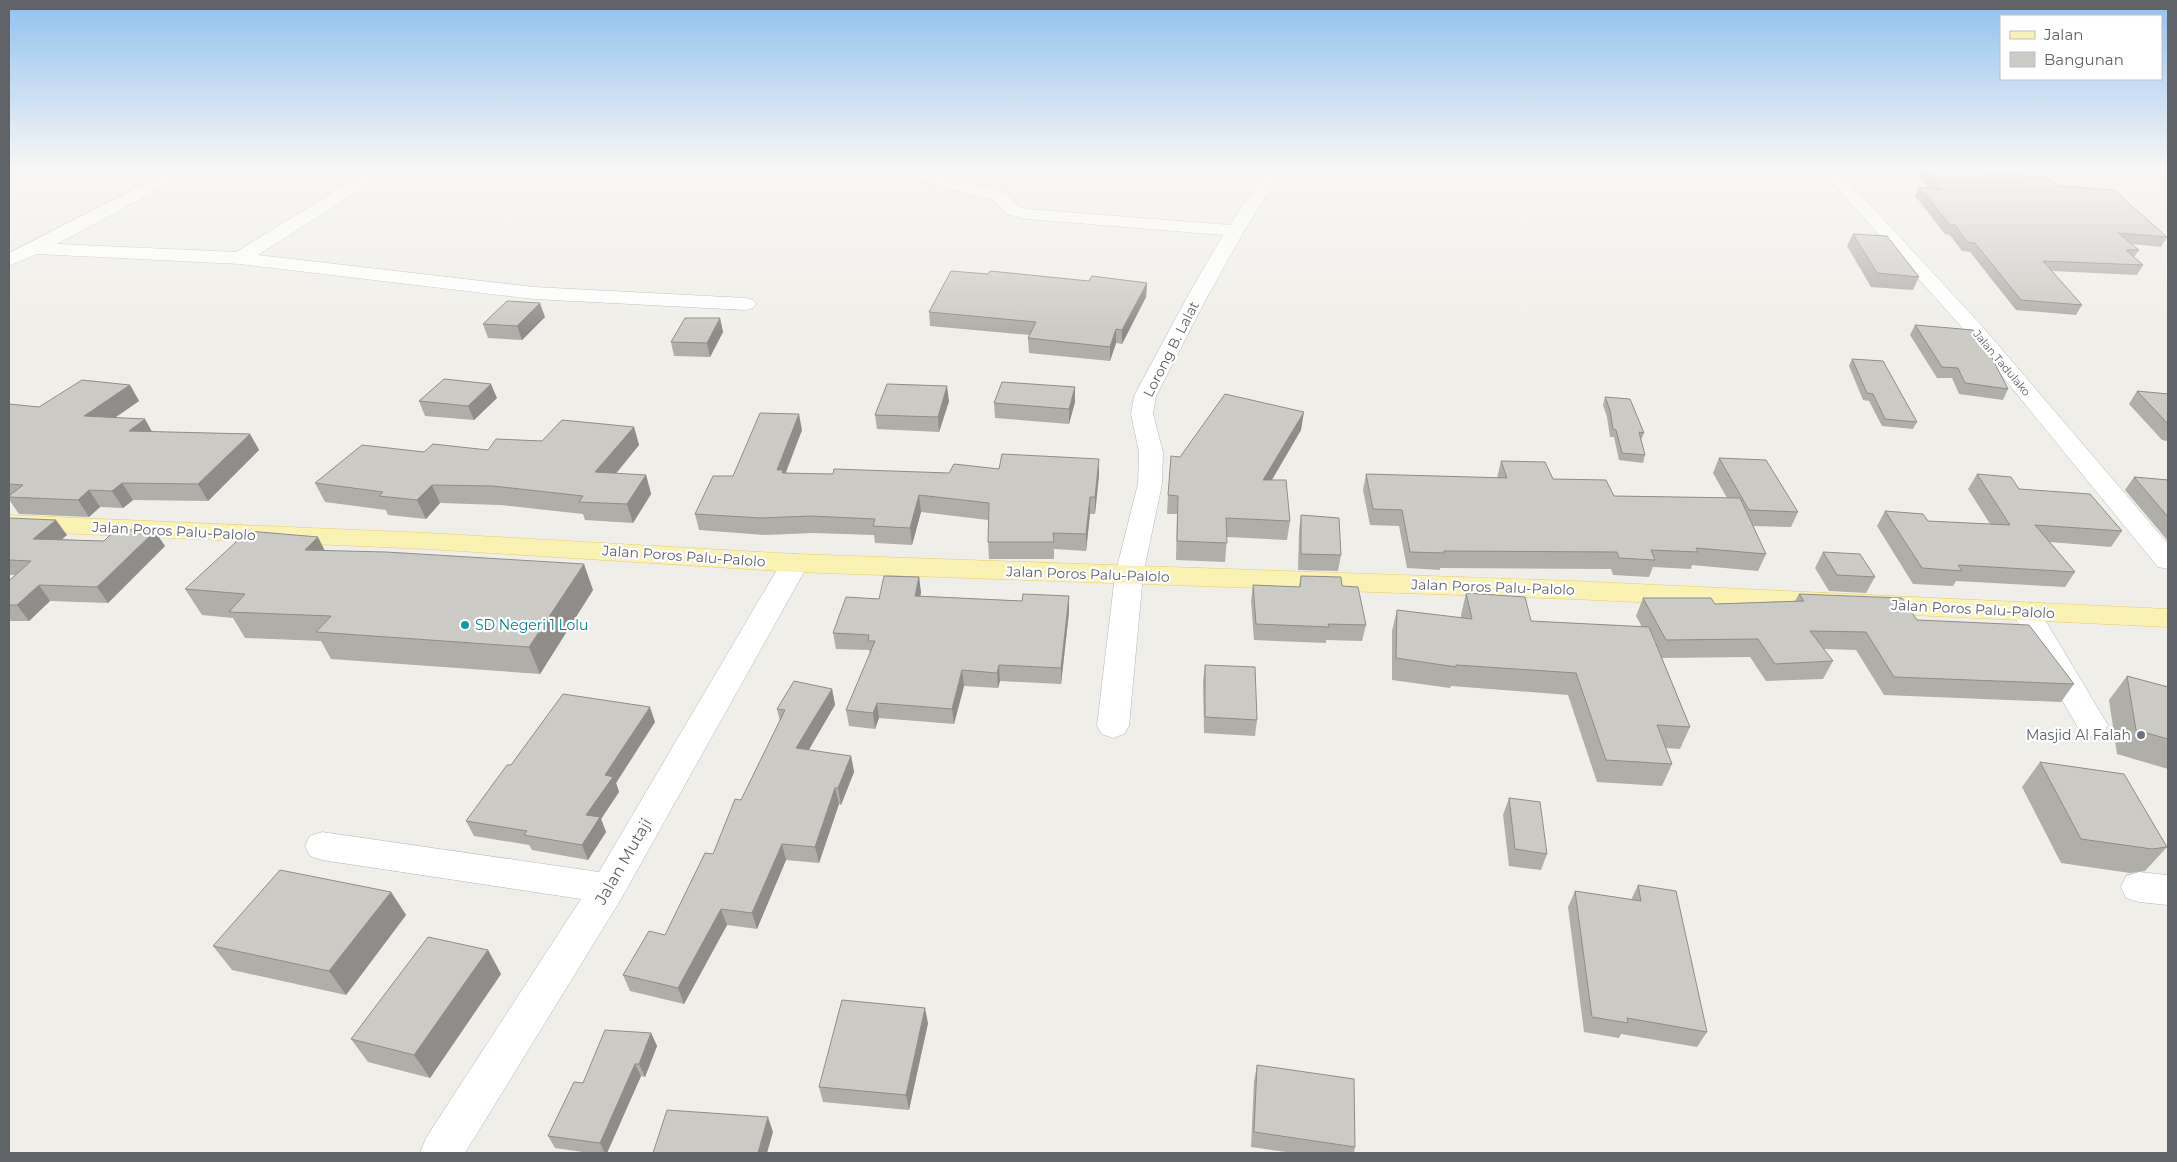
<svg xmlns="http://www.w3.org/2000/svg" width="2177" height="1162" font-family="Montserrat,sans-serif">
	<style>
		.lines { fill: none; stroke-linecap: round; stroke-linejoin: round }
		.street-casing { stroke: #b5b7bb; stroke-width: 1 }
		.primary-casing { stroke: #e8cc68; stroke-width: 1 }
		.street { fill: #fff; fill-rule: evenodd }
		.primary { fill: #faf2b3; fill-rule: evenodd }
		.wall { fill: #afaea9 }
		.shaded-wall { fill: #8f8d89 }
		.building { fill: #cccac4; stroke: #8f8d89 }
		.culture-dot { fill: #0f9aa8; stroke: #fff; stroke-width: 2 }
		.worship-dot { fill: #6b7280; stroke: #fff; stroke-width: 2 }
		.labels { text-anchor: middle; stroke-width: 4.5; stroke-linejoin: round; paint-order: stroke }
		.far-street-label { font-size: 11px; fill: #5f6267; stroke: #fff }
		.street-label { font-size: 14px; fill: #5f6267; stroke: #fff }
		.culture-label { font-size: 14px; fill: #0d838f; stroke: #fff; text-anchor: start }
		.worship-label { font-size: 14px; fill: #5b616d; stroke: #fff; text-anchor: end }
		.near-street-label { font-size: 16px; fill: #5f6267; stroke: #fff }
	</style>
	<rect width="100%" height="100%" fill="#f0eee8"/>
	<g class="lines">
		<g class="street-casing">
			<g id="street">
				<polygon points="171,170 191,170 189,173 57,244 236,252 369,170 388,170 386,173 258,255 534,287 746,298 753,300 756,304 753,308 746,310 534,299 240,264 37,254 9,266 9,253"/>
				<polygon points="890,170 916,170 1007,193 1018,206 1028,209 1230,225 1267,170 1283,170 1244,231 1205,301 1156,396 1153,414 1163,452 1162,484 1143,575 1129,726 1124,734 1113,738 1102,734 1097,726 1115,575 1138,484 1139,452 1131,414 1134,396 1185,301 1223,235 1027,219 1006,214 995,201 892,173"/>
				<polygon points="1821,170 1838,170 1981,325 2168,544 2168,569 2158,567 1967,333"/>
				<polygon points="795,554 805,557 809,563 621,899 465,1153 420,1153 426,1138 581,899 322,860 310,856 305,846 310,836 322,832 599,872 781,563 785,557"/>
				<polygon points="2026,603 2036,605 2103,717 2108,725 2103,733 2092,737 2081,733 2012,612 2016,605"/>
				<polygon points="2139,872 2168,875 2168,905 2139,902 2126,898 2121,887 2126,876"/>
			</g>
		</g>
		<g class="primary-casing">
			<polygon id="primary" points="9,515 427,533 795,554 1573,581 2168,609 2168,627 1573,599 795,572 427,549 9,531"/>
		</g>
		<use href="#street" class="street"/>
		<use href="#primary" class="primary"/>
	</g>
	<g class="wall">
		<polygon points="1921,170 1950,170 2059,186 2167,237 2161,247 2131,244 2139,250 2134,257 2143,265 2137,275 2052,271 2082,305 2076,315 2016,310 1970,252 1962,251 1950,235 1945,234 1915,196 1919,187 1929,188 1918,176"/>
		<polygon points="1853,234 1919,277 1913,290 1871,287 1847,246"/>
		<polygon points="1089,281 1147,283 1146,297 1122,344 1116,343 1110,361 1029,353 1028,338 1030,335 930,326 929,312"/>
		<polygon points="545,317 522,340 488,338 483,324"/>
		<polygon points="720,318 723,332 710,357 674,356 671,342"/>
		<polygon points="1915,325 2008,389 2003,400 1959,394 1952,378 1937,378 1910,335"/>
		<polygon points="1852,359 1917,422 1913,429 1882,426 1869,401 1863,400 1849,366"/>
		<polygon points="130,385 139,401 116,417 152,432 250,434 259,450 208,501 133,500 123,508 100,507 89,517 19,514 10,501 9,501 9,404 39,407"/>
		<polygon points="1075,387 1075,402 1069,424 995,418 994,403"/>
		<polygon points="2137,391 2168,394 2168,442 2167,441 2162,440 2129,404"/>
		<polygon points="1605,397 1644,433 1641,440 1645,455 1643,463 1619,460 1614,437 1610,437 1607,417 1603,405"/>
		<polygon points="497,398 474,420 425,416 419,401"/>
		<polygon points="949,401 939,432 877,429 875,415"/>
		<polygon points="634,427 639,445 616,474 646,475 651,494 633,523 585,520 583,514 500,505 440,503 426,519 388,515 386,510 325,502 315,483 424,452 488,450"/>
		<polygon points="802,430 786,473 833,474 949,473 999,469 1099,475 1095,514 1090,514 1086,551 1054,549 1054,559 989,559 988,542 988,520 921,512 912,545 875,543 874,535 814,533 765,535 699,530 695,514 733,476"/>
		<polygon points="1301,430 1272,480 1290,521 1287,540 1227,537 1225,562 1176,560 1177,514 1167,514 1168,495 1180,457"/>
		<polygon points="1719,458 1798,512 1791,527 1753,526 1766,554 1758,571 1692,565 1691,569 1653,567 1649,577 1613,575 1611,569 1440,568 1440,570 1407,568 1399,526 1370,525 1363,490 1366,474 1497,478 1501,461 1553,479 1614,496 1727,498 1713,473"/>
		<polygon points="1977,474 2019,489 2122,531 2111,547 2050,542 2075,572 2065,587 1956,581 1953,586 1913,584 1877,526 1885,511 1928,521 1990,524 1968,489"/>
		<polygon points="2134,477 2168,480 2168,541 2125,490"/>
		<polygon points="1301,515 1341,555 1338,571 1298,570 1299,531"/>
		<polygon points="9,518 67,535 62,539 165,546 108,603 50,601 29,621 9,621 9,581 15,575 9,575"/>
		<polygon points="324,550 593,590 540,674 331,659 321,641 245,638 233,618 202,615 185,589"/>
		<polygon points="1823,552 1875,577 1866,593 1829,591 1815,568"/>
		<polygon points="1301,576 1342,586 1366,625 1362,641 1326,640 1326,643 1254,640 1251,601 1253,585 1299,587"/>
		<polygon points="919,577 921,593 920,596 1022,601 1069,596 1069,612 1061,684 1000,681 998,688 964,686 954,724 879,718 875,729 849,726 846,710 870,653 869,650 836,649 833,633 879,599"/>
		<polygon points="1466,593 1531,621 1642,627 1636,616 1643,598 1715,604 1795,601 1799,594 1917,620 2074,684 2061,702 1884,695 1856,650 1823,649 1833,661 1823,679 1766,681 1750,657 1662,658 1690,727 1680,749 1666,748 1672,764 1662,786 1597,782 1568,695 1451,686 1450,688 1392,680 1392,631 1397,610 1461,618 1461,615"/>
		<polygon points="1205,665 1257,720 1255,736 1204,733 1203,681"/>
		<polygon points="2127,676 2168,687 2168,769 2117,754 2109,700"/>
		<polygon points="832,689 835,705 808,750 851,756 854,772 841,805 839,804 819,863 786,860 757,929 727,925 684,1004 630,991 623,975 665,935 713,854 741,800 780,721 777,709"/>
		<polygon points="655,722 616,783 619,792 601,819 606,832 588,860 532,850 529,845 474,836 466,821 511,765"/>
		<polygon points="2040,762 2167,847 2145,871 2130,873 2061,863 2022,787"/>
		<polygon points="1509,798 1547,854 1541,870 1509,866 1503,815"/>
		<polygon points="1638,885 1707,1032 1697,1047 1621,1034 1619,1038 1584,1032 1568,907 1575,891 1631,900"/>
		<polygon points="391,892 406,915 346,995 232,970 213,946"/>
		<polygon points="488,950 501,974 430,1078 368,1062 351,1039"/>
		<polygon points="928,1023 909,1110 823,1102 819,1087"/>
		<polygon points="651,1033 657,1046 645,1077 641,1076 607,1153 590,1153 555,1148 548,1136"/>
		<polygon points="1257,1065 1355,1147 1354,1153 1293,1153 1251,1147 1254,1081"/>
	</g>
	<g class="shaded-wall">
		<polygon points="1147,283 1146,297 1122,344 1122,330"/>
		<polygon points="540,303 545,317 522,340 517,326"/>
		<polygon points="720,318 723,332 710,357 707,343"/>
		<polygon points="1116,329 1116,343 1110,361 1110,347"/>
		<polygon points="491,384 497,398 474,420 468,406"/>
		<polygon points="130,385 139,401 94,432 84,416"/>
		<polygon points="947,386 949,401 939,432 938,417"/>
		<polygon points="1075,387 1075,402 1069,424 1069,409"/>
		<polygon points="1304,412 1301,430 1261,498 1263,480"/>
		<polygon points="799,414 802,430 784,476 777,470"/>
		<polygon points="145,419 154,435 129,431"/>
		<polygon points="634,427 639,445 601,491 595,472"/>
		<polygon points="250,434 259,450 208,501 198,484"/>
		<polygon points="1099,459 1099,475 1095,514 1095,497"/>
		<polygon points="646,475 651,494 633,523 627,504"/>
		<polygon points="122,483 133,500 123,508 112,491"/>
		<polygon points="432,485 440,503 426,519 417,500"/>
		<polygon points="89,490 100,507 89,517 78,500"/>
		<polygon points="919,495 921,512 912,545 910,528"/>
		<polygon points="1090,497 1090,514 1086,551 1086,534"/>
		<polygon points="56,520 67,535 44,554 33,539"/>
		<polygon points="155,531 165,546 108,603 97,587"/>
		<polygon points="318,537 331,563 305,550"/>
		<polygon points="584,564 593,590 540,674 529,647"/>
		<polygon points="919,577 921,593 917,611 915,596"/>
		<polygon points="39,585 50,601 29,621 17,605"/>
		<polygon points="1069,596 1069,612 1061,684 1061,668"/>
		<polygon points="999,665 1000,681 998,688 997,673"/>
		<polygon points="962,670 964,686 954,724 952,709"/>
		<polygon points="832,689 835,705 800,765 796,748"/>
		<polygon points="877,703 879,718 875,729 873,713"/>
		<polygon points="650,707 655,722 616,783 619,792 601,819 606,832 588,860 582,845 586,815 605,775"/>
		<polygon points="851,756 854,772 841,805 838,788"/>
		<polygon points="835,788 839,804 819,863 815,847"/>
		<polygon points="782,844 786,860 757,929 752,913"/>
		<polygon points="391,892 406,915 346,995 329,971"/>
		<polygon points="721,909 727,925 684,1004 678,988"/>
		<polygon points="488,950 501,974 430,1078 414,1055"/>
		<polygon points="925,1008 928,1023 909,1110 906,1095"/>
		<polygon points="651,1033 657,1046 645,1077 639,1064"/>
		<polygon points="635,1064 641,1076 607,1153 605,1153 600,1143"/>
		<polygon points="768,1117 773,1132 767,1153 758,1153"/>
	</g>
	<g class="building">
		<polygon points="1924,170 1950,170 2047,177 2059,186 2114,190 2167,237 2118,233 2139,250 2126,250 2143,265 2043,261 2082,305 2021,300 1975,243 1967,242 1955,225 1950,225 1919,187 1943,190"/>
		<polygon points="1853,234 1887,236 1919,277 1877,273"/>
		<polygon points="951,271 988,274 990,271 1089,281 1092,276 1147,283 1122,330 1116,329 1110,347 1028,338 1036,322 929,312"/>
		<polygon points="507,301 540,303 517,326 483,324"/>
		<polygon points="685,318 720,318 707,343 671,342"/>
		<polygon points="1915,325 1973,330 1990,354 2008,389 1965,383 1958,368 1942,367"/>
		<polygon points="1852,359 1883,361 1917,422 1885,419 1873,394 1867,393"/>
		<polygon points="444,379 491,384 468,406 419,401"/>
		<polygon points="82,380 130,385 84,416 145,419 129,431 250,434 198,484 122,483 112,491 89,490 78,500 9,497 9,496 23,485 9,484 9,404 39,407"/>
		<polygon points="1002,382 1075,387 1069,409 994,403"/>
		<polygon points="887,384 947,386 938,417 875,415"/>
		<polygon points="2137,391 2168,394 2168,424"/>
		<polygon points="1225,394 1304,412 1263,480 1286,480 1290,521 1226,518 1227,543 1177,541 1178,496 1168,495 1171,456 1180,457"/>
		<polygon points="1605,397 1630,399 1644,433 1639,432 1645,455 1622,453 1616,430 1613,429 1610,410"/>
		<polygon points="760,413 799,414 777,470 783,470 782,473 833,474 834,469 949,473 954,464 999,469 1002,454 1099,459 1095,497 1090,497 1086,534 1053,533 1054,542 988,542 989,503 919,495 910,528 873,526 875,519 811,516 761,518 695,514 713,476 733,476"/>
		<polygon points="562,420 634,427 595,472 646,475 627,504 579,502 583,496 493,486 432,485 417,500 379,496 383,492 315,483 362,445 424,452 433,444 488,450 496,439 542,441"/>
		<polygon points="1719,458 1766,460 1798,512 1749,510"/>
		<polygon points="1501,461 1545,462 1553,479 1606,480 1614,496 1740,498 1766,554 1696,548 1698,552 1651,550 1655,560 1619,558 1617,552 1444,551 1444,553 1410,552 1402,510 1373,509 1366,474 1507,478"/>
		<polygon points="1977,474 2011,477 2019,489 2090,494 2122,531 2035,525 2075,572 1958,565 1962,571 1922,568 1885,511 1923,514 1928,521 2010,525"/>
		<polygon points="2134,477 2168,480 2168,517"/>
		<polygon points="1301,515 1339,518 1341,555 1301,554"/>
		<polygon points="9,518 56,520 33,539 104,541 116,529 155,531 97,587 39,585 17,605 9,605 9,581 31,561 9,560"/>
		<polygon points="248,531 318,537 305,550 386,552 584,564 529,647 316,632 331,616 229,612 245,594 185,589"/>
		<polygon points="1823,552 1860,554 1875,577 1837,575"/>
		<polygon points="884,576 919,577 915,596 1022,601 1023,594 1069,596 1061,668 999,665 997,673 962,670 952,709 877,703 873,713 846,710 875,641 868,641 869,635 833,633 846,597 879,599"/>
		<polygon points="1301,576 1341,577 1342,586 1358,587 1366,625 1328,624 1329,627 1256,624 1253,585 1300,587"/>
		<polygon points="1466,593 1525,597 1531,621 1649,627 1690,727 1657,725 1672,764 1606,760 1576,673 1456,665 1456,667 1396,658 1397,610 1472,619"/>
		<polygon points="1799,594 1902,598 1917,620 2029,625 2074,684 1894,677 1866,632 1810,631 1833,661 1775,664 1758,639 1666,640 1643,598 1711,598 1715,604 1804,601"/>
		<polygon points="1205,665 1255,667 1257,720 1205,717"/>
		<polygon points="2127,676 2168,687 2168,739 2136,730"/>
		<polygon points="794,681 832,689 796,748 851,756 838,788 835,788 815,847 782,844 752,913 721,909 678,988 623,975 649,931 665,935 705,853 713,854 735,799 741,800 785,710 777,709"/>
		<polygon points="563,694 650,707 605,775 613,777 586,815 600,817 582,845 524,835 527,831 466,821 507,765 511,765"/>
		<polygon points="2040,762 2124,774 2167,847 2152,849 2081,839"/>
		<polygon points="1509,798 1540,802 1547,854 1515,849"/>
		<polygon points="280,870 391,892 329,971 213,946"/>
		<polygon points="1638,885 1676,891 1707,1032 1627,1018 1628,1023 1592,1017 1575,891 1641,901"/>
		<polygon points="428,937 488,950 414,1055 351,1039"/>
		<polygon points="842,1000 925,1008 906,1095 819,1087"/>
		<polygon points="605,1030 651,1033 639,1064 635,1064 600,1143 548,1136 574,1082 583,1083"/>
		<polygon points="1257,1065 1354,1079 1355,1147 1254,1132"/>
		<polygon points="667,1110 768,1117 758,1153 653,1153"/>
	</g>
	<linearGradient id="sky" x2="0" y2="1"><stop stop-color="#91c1ef"/><stop offset="0.51" stop-color="#f8f7f5"/><stop offset="1" stop-color="#f8f7f5" stop-opacity="0"/></linearGradient>
	<rect width="2177" height="332" fill="url(#sky)"/>
	<circle class="culture-dot" cx="465" cy="625" r="5"/>
	<circle class="worship-dot" cx="2141" cy="735" r="5"/>
	<g class="labels">
		<g class="far-street-label">
			<text transform="translate(2002 363) rotate(50)" y="4">Jalan Tadulako</text>
		</g>
		<g class="street-label">
			<text transform="translate(1171 349) rotate(-63)" y="5">Lorong B. Lalat</text>
			<text transform="translate(174 531) rotate(3)" y="5">Jalan Poros Palu-Palolo</text>
			<text transform="translate(684 556) rotate(4)" y="5">Jalan Poros Palu-Palolo</text>
			<text transform="translate(1088 574) rotate(2)" y="5">Jalan Poros Palu-Palolo</text>
			<text transform="translate(1493 587) rotate(2)" y="5">Jalan Poros Palu-Palolo</text>
			<text transform="translate(1973 609) rotate(3)" y="5">Jalan Poros Palu-Palolo</text>
		</g>
		<g class="culture-label">
			<text x="475" y="630">SD Negeri 1 Lolu</text>
		</g>
		<g class="worship-label">
			<text x="2131" y="740">Masjid Al Falah</text>
		</g>
		<g class="near-street-label">
			<text transform="translate(623 861) rotate(-60)" y="6">Jalan Mutaji</text>
		</g>
	</g>
	<rect width="2177" height="1162" fill="none" stroke="#5f6267" stroke-width="20"/>
	<rect x="2000" y="15" width="162" height="65" fill="#ffffff" stroke="#bfc0c2"/>
	<rect x="2010" y="31" width="25" height="8" fill="#faf2b3" stroke="#bfc0c2"/>
	<text x="2044" y="40" font-size="15" fill="#5f6267">Jalan</text>
	<rect x="2010" y="52" width="25" height="15" fill="#cccac4" stroke="#bfc0c2"/>
	<text x="2044" y="65" font-size="15" fill="#5f6267">Bangunan</text>
</svg>
